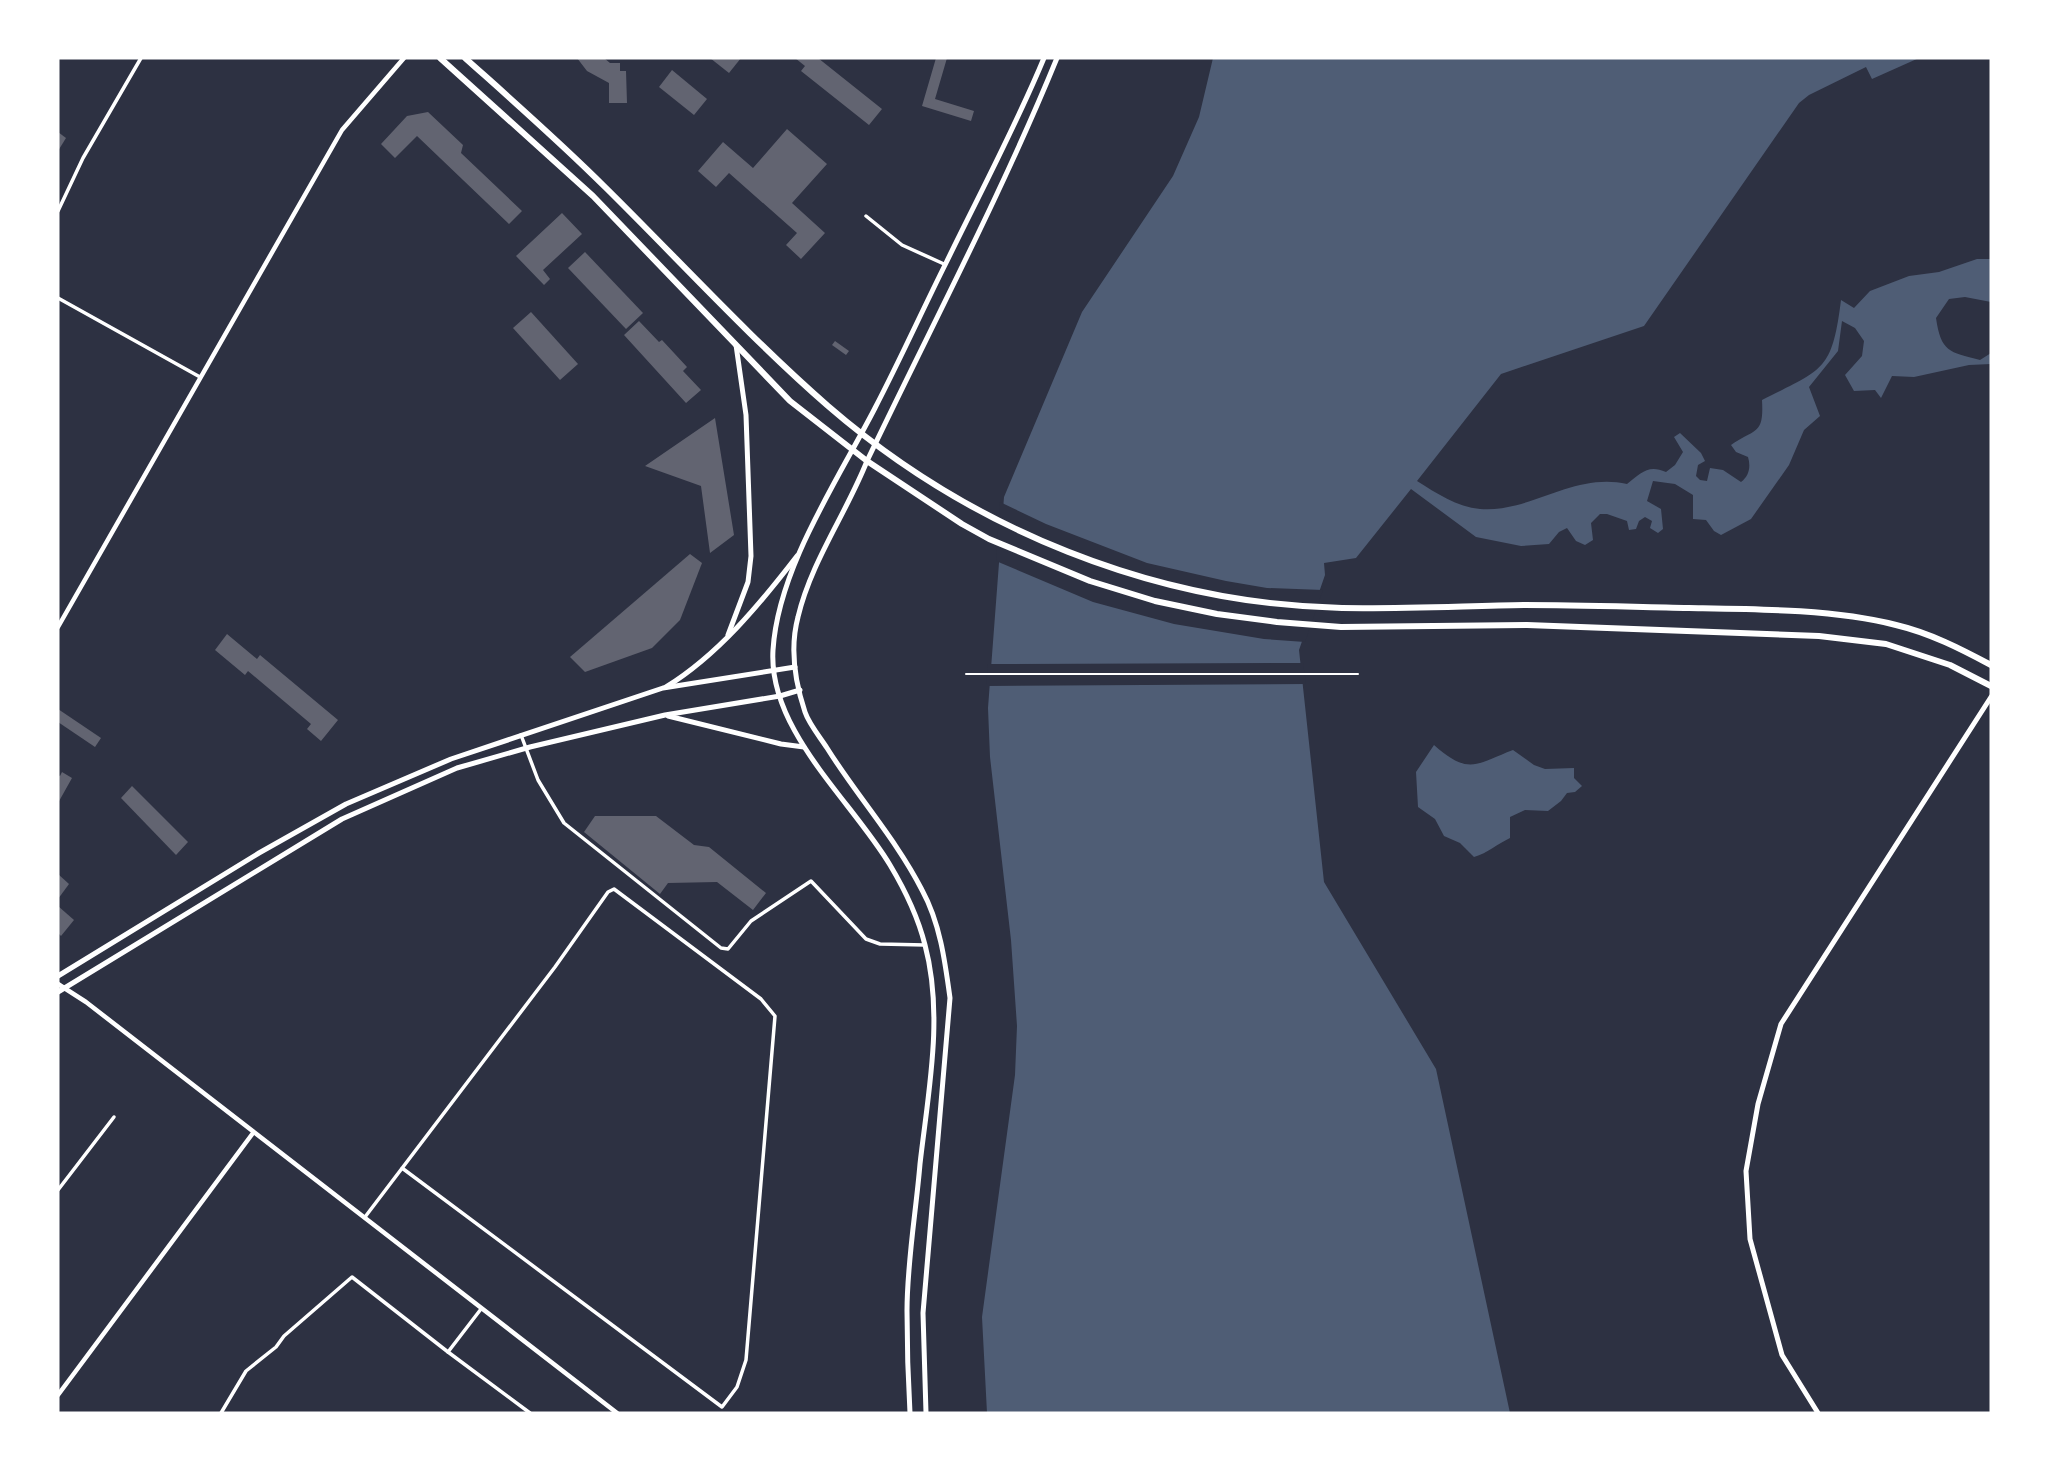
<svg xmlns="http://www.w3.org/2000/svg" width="2049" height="1471" font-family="'Archivo Narrow',sans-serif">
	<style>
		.water { fill: #4f5d75 }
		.pier { fill: #2d3142 }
		.building { fill: #626471 }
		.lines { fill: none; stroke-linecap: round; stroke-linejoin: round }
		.path { stroke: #fff; stroke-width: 2 }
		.minor { stroke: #fff; stroke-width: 3.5 }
		.tertiary { stroke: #fff; stroke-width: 4.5 }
		.secondary { stroke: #fff; stroke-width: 5 }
		.primary { stroke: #fff; stroke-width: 6 }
	</style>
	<rect width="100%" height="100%" fill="#2d3142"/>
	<g class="water">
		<path d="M1213 58H1919L1872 79 1866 67 1809 95 1799 103 1644 326 1501 374 1417 481C1436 493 1457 507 1480 509 1531 513 1573 472 1627 484 1641 473 1648 464 1666 472L1675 465 1683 452 1674 437 1680 433 1701 453 1705 461 1698 465 1696 476 1700 480 1707 481 1710 468 1723 470 1741 482C1749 476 1751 467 1748 457L1736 452 1731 445C1756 428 1764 435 1762 400 1823 369 1832 372 1841 300L1854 308 1870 291 1909 276 1939 272 1977 259H1991V302L1965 297 1949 299 1936 318C1941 352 1949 352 1980 360L1991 353V364L1969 365 1914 377 1892 376 1881 398 1875 390 1854 391 1845 375 1862 356 1864 341 1855 328 1842 321 1838 351 1809 387 1820 416 1804 430 1789 465 1751 519 1721 535 1714 531 1706 520 1693 519V495L1675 484 1653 481 1647 501 1661 509 1663 529 1658 533 1650 528 1652 521 1645 517 1639 521 1636 529 1629 530 1627 521 1607 514H1600L1591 523 1593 540 1585 545 1576 541 1567 528 1559 532 1549 544 1521 546 1476 537 1411 489 1356 558 1324 563 1325 575 1299 650 1324 882 1436 1069 1510 1413H987L982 1317 1015 1075 1017 1026 1011 940 990 757 988 708 1004 497 1082 312 1173 176 1199 117Z"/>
		<path d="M1434 745C1469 776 1476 764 1513 750L1534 765 1545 769 1574 768V778L1582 786 1575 792 1567 793 1561 801 1548 811 1525 810 1510 817V838C1497 844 1488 853 1474 857L1460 843 1444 836 1435 819 1418 807 1416 772Z"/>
	</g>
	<g class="pier">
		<polygon points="1000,502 1046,524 1147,563 1226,581 1267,588 1323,590 1305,642 1264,639 1174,624 1093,602 996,561"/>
		<polygon points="1303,663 1306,684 986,686 988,664"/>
	</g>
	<g class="building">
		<polygon points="577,58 604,58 610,63 620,63 620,71 626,71 627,103 609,103 609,83 587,71"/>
		<polygon points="710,58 741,58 729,73"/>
		<polygon points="795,58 818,58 882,109 869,125 801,71 805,66"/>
		<polygon points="936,58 947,58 935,99 974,111 971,121 922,106"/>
		<polygon points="672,70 707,99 694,115 659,87"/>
		<polygon points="428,112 463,145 461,153 522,211 509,224 417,136 395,158 381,144 407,116"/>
		<polygon points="787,129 827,164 792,203 825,233 801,259 786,245 797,233 729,173 716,187 698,171 723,142 753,168"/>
		<polygon points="58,132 66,138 58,151"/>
		<polygon points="562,213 582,234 543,270 550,279 544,285 516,256"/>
		<polygon points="585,252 643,313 626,329 568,268"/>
		<polygon points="531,312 578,364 560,380 513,328"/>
		<polygon points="639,321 659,342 662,340 687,367 683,371 701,390 686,403 624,335"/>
		<polygon points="835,341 849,351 846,355 832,345"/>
		<polygon points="715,418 734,535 710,553 701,486 645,466"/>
		<polygon points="690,554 702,563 680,620 652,648 585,672 570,657"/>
		<polygon points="227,634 257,659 260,655 338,720 321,741 307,729 311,724 248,671 245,675 215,650"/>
		<polygon points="58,709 101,738 95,747 58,722"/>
		<polygon points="62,772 72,778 58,803 58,775 60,776"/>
		<polygon points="132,786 188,842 176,855 121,798"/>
		<polygon points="595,816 656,816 694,845 709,847 766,893 753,910 717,882 668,883 660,894 584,832"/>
		<polygon points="58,874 69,884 58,899"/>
		<polygon points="58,906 74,920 61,936 58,933"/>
	</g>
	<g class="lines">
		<polyline class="path" points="966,674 1358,674"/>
		<g class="minor">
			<polyline points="58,211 83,158 141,58"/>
			<polyline points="866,216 902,245 944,264"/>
			<polyline points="58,298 200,377"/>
			<polyline points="521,735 538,780 564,823 721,948 728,949 751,921 811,881 866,939 880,944 925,945"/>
			<polyline points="58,1190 114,1117"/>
			<polyline points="365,1217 555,967 608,892 614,889 761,999 775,1016 746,1360 737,1387 722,1407 402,1168"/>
			<polyline points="448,1352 530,1413"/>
			<polyline points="221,1413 246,1371 276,1347 284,1336 352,1277 448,1352 481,1309"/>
		</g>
		<g class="tertiary">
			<polyline points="58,627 342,130 404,58"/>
			<polyline points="58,984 86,1002 617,1413"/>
			<polyline points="58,1395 253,1133"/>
		</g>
		<g class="secondary">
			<polyline points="728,635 748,582 751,556 746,415 736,345"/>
			<path d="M666 687C718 655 760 604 797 556"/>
			<polyline points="668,716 781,744 804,747"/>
			<polyline points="58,976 259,853 346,804 451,759 663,688 795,667"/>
			<polyline points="58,992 342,819 457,768 530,747 665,715 780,696 800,690"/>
			<path d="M910 1413C908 1379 907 1345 907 1311 907 1262 916 1212 920 1164 928 1093 944 1016 925 945 918 917 905 890 890 865 852 801 768 730 773 650 778 568 838 480 875 408 900 360 922 311 946 263 979 195 1015 128 1044 58"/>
			<path d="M926 1413 923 1313 950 998C945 961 940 923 922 890 896 839 857 796 827 748 820 737 809 724 805 712 795 682 790 647 798 617 811 562 846 514 867 461 931 327 1001 195 1057 58"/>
			<polyline points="1818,1413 1782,1355 1750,1239 1746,1171 1758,1104 1781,1024 1991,697"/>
		</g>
		<g class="primary">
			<polyline points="440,58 593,196 790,401 867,461 962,524 989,539 1090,581 1155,601 1217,614 1277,622 1341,627 1527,625 1819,636 1886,644 1950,665 1991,686"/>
			<path d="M465 58C512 100 560 142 605 187 679 260 749 337 828 406 970 529 1154 604 1342 608 1403 609 1463 606 1524 605 1579 605 1634 607 1689 608 1753 609 1833 609 1896 625 1930 633 1961 649 1991 665"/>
		</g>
	</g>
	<rect width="2049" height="1471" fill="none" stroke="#ffffff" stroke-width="119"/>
</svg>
